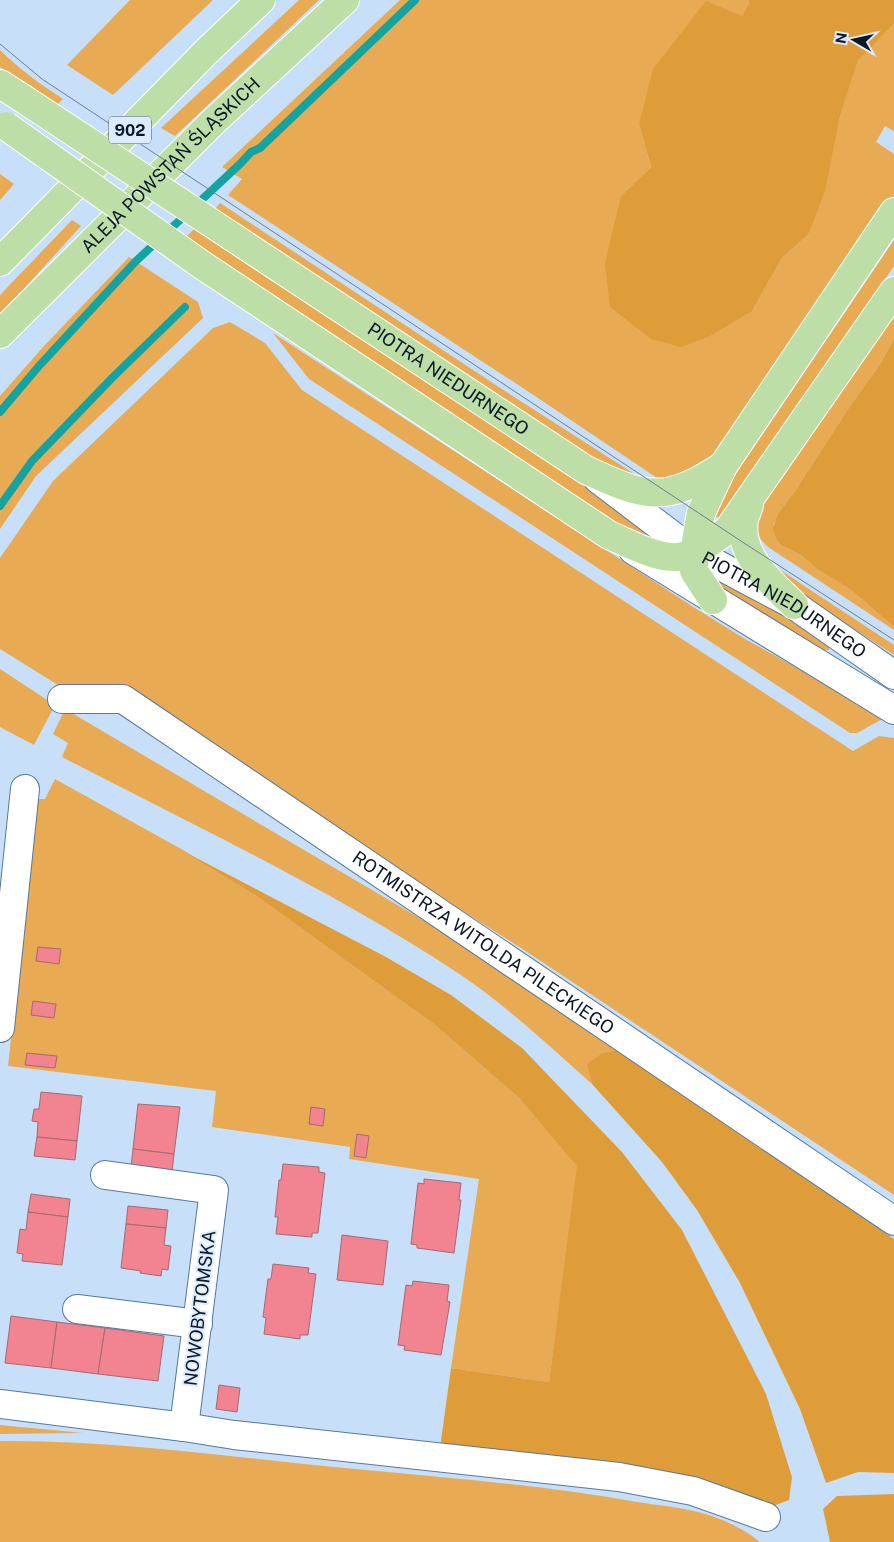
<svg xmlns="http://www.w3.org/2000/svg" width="894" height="1542" font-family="'Public Sans',sans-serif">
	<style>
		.green { fill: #e8aa52 }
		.forest { fill: #df9d39 }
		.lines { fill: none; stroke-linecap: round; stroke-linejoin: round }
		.stream { stroke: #13a4a2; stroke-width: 8 }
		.building { fill: #f28390; stroke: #a56a70 }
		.minor-casing { stroke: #5578a1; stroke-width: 30 }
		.major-casing { stroke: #fff; stroke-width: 30 }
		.minor { stroke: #fff; stroke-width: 28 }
		.major { stroke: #bedea7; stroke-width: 28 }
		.tram { stroke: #6c7f94; stroke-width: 1 }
		.major-bridge-casing { stroke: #fff; stroke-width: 30; stroke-linecap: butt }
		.major-bridge { stroke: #bedea7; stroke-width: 28 }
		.labels { text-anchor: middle; stroke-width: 4; stroke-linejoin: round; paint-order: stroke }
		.shield { fill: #dcebfe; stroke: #495768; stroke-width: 1 }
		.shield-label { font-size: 16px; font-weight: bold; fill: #0a1828 }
		.street-label { font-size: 18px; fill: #0a1828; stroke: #dcebfe }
	</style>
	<rect width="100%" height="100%" fill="#c8dffa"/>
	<g class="green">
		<polygon points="130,0 213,0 113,95 67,65"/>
		<polygon points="299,0 319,0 175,136 161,128"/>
		<polygon points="400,0 748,0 749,3 742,16 639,124 651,167 621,196 752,311 782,258 808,235 839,120 858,59 894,24 894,131 885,126 876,142 894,154 894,195 830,284 727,437 705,464 663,482 535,396 228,195 242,179 222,167"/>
		<path d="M0 50C19 69 40 84 63 99L58 104 0 67Z"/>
		<polygon points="0,174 14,184 0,200"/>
		<polygon points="220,203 508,393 647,482 612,470 215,209"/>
		<polygon points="72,220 81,226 0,315 0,295"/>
		<polygon points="194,229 673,544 642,541 183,240"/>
		<polygon points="894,240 894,266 722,520 710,512"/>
		<polygon points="129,257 198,302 203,318 36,476 0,529 0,396 44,346"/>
		<path d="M894 312V339L881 363 850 406 795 491 783 507 774 524 777 541 781 545 801 555 817 569 851 590 894 627V630L768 547C752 533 756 519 764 502Z"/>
		<polygon points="230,322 265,343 302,390 853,751 879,736 894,738 894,1195 518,946 275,792 127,694 66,690 0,649 0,558 53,481 213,328"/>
		<polygon points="273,333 698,610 745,639 886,717 857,733 850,733 309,379"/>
		<polygon points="762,558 894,645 894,655 781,581"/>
		<polygon points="706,568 745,591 825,643 829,647 829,650 821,650 727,596"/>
		<polygon points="0,669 55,705 34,745 0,727"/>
		<path d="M65 709 535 986 616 1050 602 1053 588 1064 592 1084C549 1046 506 1005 458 973 332 890 195 826 62 757L68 743 53 734Z"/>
		<polygon points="55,779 183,850 255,895 435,1025 520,1099 578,1166 549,1382 451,1368 479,1179 349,1159 350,1147 212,1127 216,1091 8,1066 37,799 45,799"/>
		<polygon points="0,1425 83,1433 0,1434"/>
		<path d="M0 1441C119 1440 237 1458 355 1469 449 1478 544 1485 637 1502 657 1505 678 1507 698 1512 719 1517 743 1528 760 1542H0Z"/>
	</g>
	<g class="forest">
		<polygon points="748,0 894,0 894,24 858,60 839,120 825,191 808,235 782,258 752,311 708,337 681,347 651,339 610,307 605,263 621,196 651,167 639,124 653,69 706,1 742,16 749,3"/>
		<polygon points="894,339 894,627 851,590 817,569 801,555 781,545 777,541 773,529 777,516 783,507 795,491 850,406 881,363"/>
		<polygon points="183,851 386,957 451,995 522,1048 622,1152 682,1230 766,1394 792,1477 789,1500 768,1508 440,1448 451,1368 549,1382 577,1166 520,1099 435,1025 255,895"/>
		<polygon points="616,1050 894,1239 894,1473 858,1472 826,1483 800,1409 740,1283 697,1210 662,1162 592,1084 587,1064 602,1053"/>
		<polygon points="894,1494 894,1542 830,1542 823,1509 837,1496"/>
	</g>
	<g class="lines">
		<g class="stream">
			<polyline points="0,412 39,366 135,262 241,163 251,152 260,148 415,0"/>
			<polyline points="0,506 32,461 113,377 185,307"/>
		</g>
	</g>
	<g class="building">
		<polygon points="38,947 61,949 59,964 36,961"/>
		<polygon points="33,1001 56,1004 54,1018 31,1015"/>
		<polygon points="27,1053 57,1056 55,1068 25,1065"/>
		<polygon points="41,1092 82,1096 77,1141 37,1137 38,1122 32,1121 34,1109 39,1109"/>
		<polygon points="138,1104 180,1107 174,1154 133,1149"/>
		<polygon points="311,1107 325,1109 323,1126 309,1124"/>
		<polygon points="357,1134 369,1136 366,1158 354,1156"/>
		<polygon points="37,1137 77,1141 75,1160 34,1156"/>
		<polygon points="133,1149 174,1154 172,1172 131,1167"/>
		<polygon points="283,1164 319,1167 319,1172 325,1173 318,1233 312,1233 312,1237 276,1234 278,1217 275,1217 279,1180 281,1180"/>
		<polygon points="424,1179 461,1183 459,1200 461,1200 454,1253 417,1248 417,1245 411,1244 418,1183 424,1184"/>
		<polygon points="31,1194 70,1199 68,1217 28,1212"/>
		<polygon points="128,1206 168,1210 166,1228 126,1224"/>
		<polygon points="28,1212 68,1217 62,1265 22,1261 23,1254 17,1253 20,1229 26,1230"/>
		<polygon points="126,1224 166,1228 164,1245 171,1246 168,1270 162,1269 161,1276 140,1273 141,1271 121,1268"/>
		<polygon points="342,1235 388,1241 383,1285 337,1280"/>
		<polygon points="273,1264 309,1268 308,1273 316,1274 308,1335 300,1335 300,1339 264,1334 266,1318 263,1317 268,1279 271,1279"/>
		<polygon points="413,1281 449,1285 447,1301 450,1302 441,1355 404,1350 405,1346 398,1345 406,1285 412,1286"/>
		<polygon points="11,1316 57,1322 51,1368 5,1363"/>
		<polygon points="57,1322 105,1328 98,1374 51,1368"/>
		<polygon points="105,1328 164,1336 158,1381 98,1374"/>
		<polygon points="219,1385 240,1388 237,1412 216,1409"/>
	</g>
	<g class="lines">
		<g class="minor-casing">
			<g id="minor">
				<path id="s1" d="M598 479 694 552 794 605 894 675"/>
				<polyline points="633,550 894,710"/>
				<path id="s2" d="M62 699H123L894 1221"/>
				<polyline points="0,1028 25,789"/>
				<polyline points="105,1175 214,1190 184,1427"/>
				<polyline points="77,1309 198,1324"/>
				<polyline points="0,1404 184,1427 234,1435 619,1477 693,1491 766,1517"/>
			</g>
		</g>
		<g class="major-casing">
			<g id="major">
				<polyline points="0,84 22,98"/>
				<path id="s3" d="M231 236 586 470C611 481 642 498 671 491 690 487 707 476 723 466"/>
				<polyline points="0,262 207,51 261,0"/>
				<path d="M202 265 609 535C628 543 662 562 683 556 699 552 714 539 728 530L894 291"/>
				<path id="s4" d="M0 334 213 122 345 0"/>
				<path d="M749 505C748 510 745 515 744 520 738 556 771 582 794 605"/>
				<polyline points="713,600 694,571 694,552 701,513 723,466 894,212"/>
			</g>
		</g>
		<use href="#minor" class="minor"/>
		<use href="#major" class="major"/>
		<polyline class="tram" points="0,44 42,79 744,543 894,640"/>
		<g class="major-bridge-casing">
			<g id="major-bridge">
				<polyline points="22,98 231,236"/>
				<polyline points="6,126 202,265"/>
			</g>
		</g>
		<use href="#major-bridge" class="major-bridge"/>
	</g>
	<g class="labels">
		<rect class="shield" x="109" y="116.5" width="42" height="27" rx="4"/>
		<g class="shield-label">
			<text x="130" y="136">902</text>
		</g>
		<g class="street-label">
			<text dy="6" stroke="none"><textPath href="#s4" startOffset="240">ALEJA POWSTAŃ ŚLĄSKICH</textPath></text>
			<text dy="6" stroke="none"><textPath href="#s3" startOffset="260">PIOTRA NIEDURNEGO</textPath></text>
			<text dy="6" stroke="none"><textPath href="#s1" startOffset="225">PIOTRA NIEDURNEGO</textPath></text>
			<text dy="6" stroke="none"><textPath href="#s2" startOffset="496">ROTMISTRZA WITOLDA PILECKIEGO</textPath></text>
			<text transform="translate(200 1308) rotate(-83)" y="6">NOWOBYTOMSKA</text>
		</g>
	</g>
	<g transform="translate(854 40) rotate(279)" stroke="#dcebfe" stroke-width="4" paint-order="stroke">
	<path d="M0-4L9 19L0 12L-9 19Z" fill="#0a1828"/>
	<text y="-8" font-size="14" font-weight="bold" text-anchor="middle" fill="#0a1828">N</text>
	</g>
</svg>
